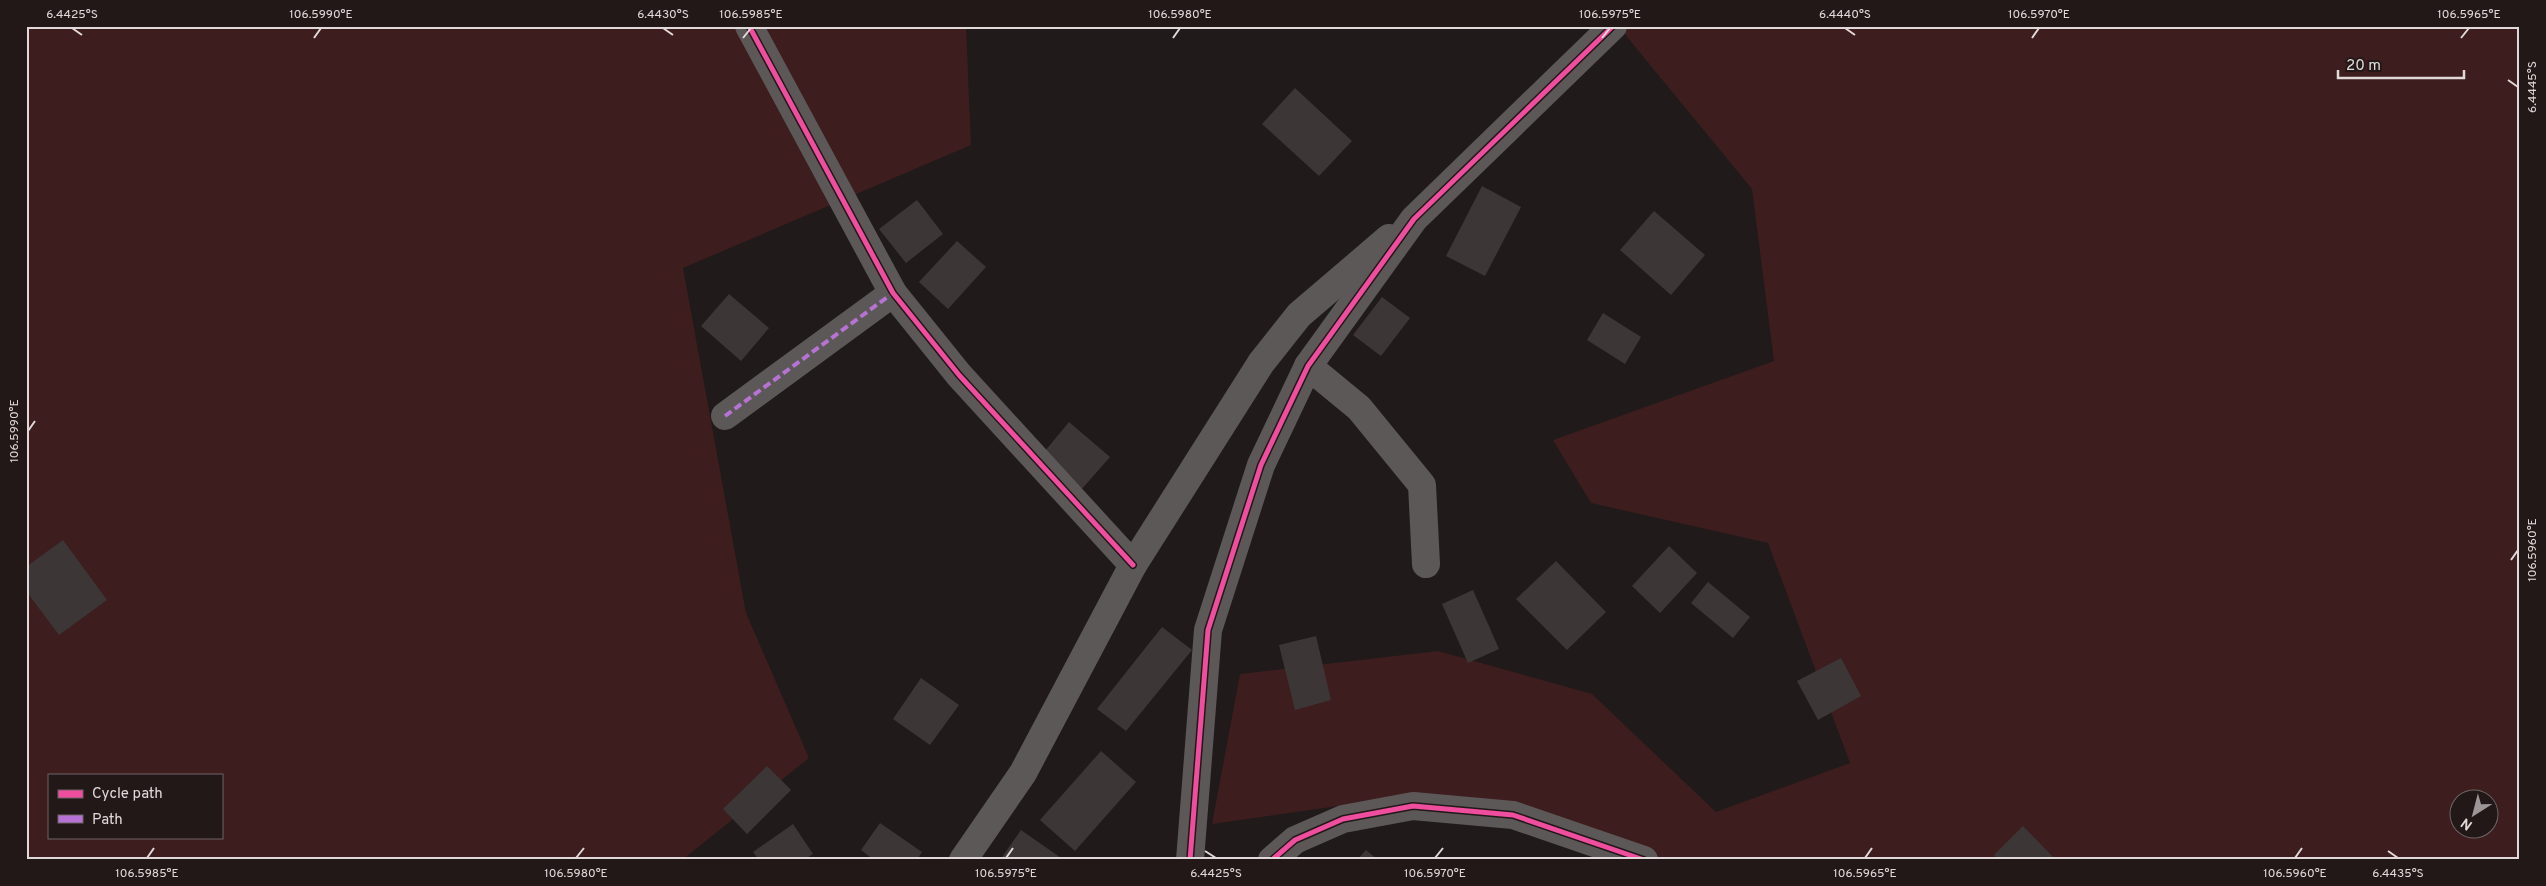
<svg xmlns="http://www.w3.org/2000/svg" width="2546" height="886" font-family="Overpass,sans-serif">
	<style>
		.green { fill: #3d1d1e; fill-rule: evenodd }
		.building { fill: #3c3637 }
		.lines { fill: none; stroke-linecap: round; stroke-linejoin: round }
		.minor { stroke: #5d5858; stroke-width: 28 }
		.quiet { stroke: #b673d3; stroke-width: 4; stroke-dasharray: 8 4; stroke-linecap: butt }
		.cycleway-casing { stroke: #221818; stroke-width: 8 }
		.cycleway { stroke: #ef4d9e; stroke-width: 5 }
		.ticks { fill: none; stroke: #e1d9d9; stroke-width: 2 }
		.neatline { fill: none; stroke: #e1d9d9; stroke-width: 2 }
		.ticks-label { font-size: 12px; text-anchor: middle; fill: #e1d9d9 }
	</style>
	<rect width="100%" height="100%" fill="#201a1a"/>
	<g class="green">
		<path d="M26 26H966L971 145 683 268 746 613 809 758 682 860H26ZM49 775H221V837H49Z"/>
		<path d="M1618 26H2520V860H1628L1556 815 1373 801 1212 824 1240 674 1438 651 1592 694 1716 812 1850 763 1768 543 1591 503 1553 440 1774 361 1752 189ZM2458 798H2488V828H2458Z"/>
	</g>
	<g class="building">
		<polygon points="1295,88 1352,141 1319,176 1262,124"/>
		<polygon points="1482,186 1521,207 1485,276 1446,256"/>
		<polygon points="917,200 943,234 906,263 879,229"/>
		<polygon points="1654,211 1705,255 1671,295 1620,250"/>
		<polygon points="957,241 986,267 948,309 919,282"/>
		<polygon points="729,294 769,328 741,361 701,326"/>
		<polygon points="1382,297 1410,318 1381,356 1353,335"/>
		<polygon points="1603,313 1641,337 1625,364 1587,340"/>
		<polygon points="1069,422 1110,457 1080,491 1040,457"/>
		<polygon points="63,540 107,600 59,635 26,591 26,567"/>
		<polygon points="1669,546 1697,573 1660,613 1632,586"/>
		<polygon points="1556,561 1606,612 1567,650 1516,599"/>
		<polygon points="1708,582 1750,617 1733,638 1691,603"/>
		<polygon points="1473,590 1499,649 1468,663 1442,604"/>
		<polygon points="1162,627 1192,650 1126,731 1097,709"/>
		<polygon points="1316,636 1331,700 1295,710 1279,645"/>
		<polygon points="1841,658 1861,696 1818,720 1797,681"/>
		<polygon points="921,678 959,705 930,745 893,719"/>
		<polygon points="1101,751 1136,782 1075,851 1040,820"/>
		<polygon points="767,766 791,790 747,834 723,809"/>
		<polygon points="880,823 922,852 917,860 874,860 861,850"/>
		<polygon points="793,824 813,854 804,860 759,860 753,852"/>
		<polygon points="2023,826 2056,860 1998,860 1994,855"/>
		<polygon points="1021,830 1064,860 1000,860"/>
		<polygon points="1366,850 1378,860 1357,860"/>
	</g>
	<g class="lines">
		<g class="minor">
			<polyline points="749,26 893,293 959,375 1133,565"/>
			<polyline points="1308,366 1359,408 1422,485 1426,564"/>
			<polyline points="725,416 893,293"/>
			<polyline points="963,860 1023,773 1133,565 1261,363 1299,315 1389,238"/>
			<polyline points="1190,860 1208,630 1261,465 1308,366 1414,219 1613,26"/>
			<polyline points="1272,860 1295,840 1343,819 1413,806 1513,815 1644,860"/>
		</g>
		<polyline class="quiet" points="725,416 893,293"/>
		<g class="cycleway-casing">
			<g id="cycleway">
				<polyline points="749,26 893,293 959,375 1133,565"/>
				<polyline points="1190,860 1208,630 1261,465 1308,366 1414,219 1613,26"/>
				<polyline points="1272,860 1295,840 1343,819 1413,806 1513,815 1644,860"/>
			</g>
		</g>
		<use href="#cycleway" class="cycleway"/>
	</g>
	<path class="ticks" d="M72 28 82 35M663 28 673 35M1845 28 1855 35M314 38 321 28M743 38 751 28M1173 38 1180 28M1602 38 1610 28M2032 38 2039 28M2461 38 2469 28M2508 80 2518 87M28 431 35 421M2511 560 2518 550M1205 851 1216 858M2388 851 2398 858M147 858 154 848M576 858 584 848M1006 858 1013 848M1435 858 1443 848M1865 858 1872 848M2295 858 2302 848"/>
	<rect width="2546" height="886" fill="none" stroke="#221818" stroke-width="55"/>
	<rect x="48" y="774" width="175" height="65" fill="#221818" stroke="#6e6565"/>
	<rect x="58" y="790" width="25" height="8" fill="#ef4d9e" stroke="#6e6565"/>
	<text x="92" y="798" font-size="15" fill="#e1d9d9">Cycle path</text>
	<rect x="58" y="815" width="25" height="8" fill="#b673d3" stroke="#6e6565"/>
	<text x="92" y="824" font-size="15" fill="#e1d9d9">Path</text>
	<g transform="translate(2474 814) rotate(216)"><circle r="24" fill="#221818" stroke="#6e6565"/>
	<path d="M0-4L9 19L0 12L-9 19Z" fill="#9d9696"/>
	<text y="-8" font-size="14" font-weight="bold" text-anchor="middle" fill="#e1d9d9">N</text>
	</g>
	<path d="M2338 70v8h126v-8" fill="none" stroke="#e1d9d9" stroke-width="2.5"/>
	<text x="2346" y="70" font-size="15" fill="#e1d9d9" stroke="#221818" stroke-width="4" paint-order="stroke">20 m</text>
	<rect x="28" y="28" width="2490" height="830" class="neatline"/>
	<g class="ticks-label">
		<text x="72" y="18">6.4425°S</text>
		<text x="321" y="18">106.5990°E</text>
		<text x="663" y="18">6.4430°S</text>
		<text x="751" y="18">106.5985°E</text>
		<text x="1180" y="18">106.5980°E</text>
		<text x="1610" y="18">106.5975°E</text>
		<text x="1845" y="18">6.4440°S</text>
		<text x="2039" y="18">106.5970°E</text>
		<text x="2469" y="18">106.5965°E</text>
		<text transform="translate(2532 87) rotate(-90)" y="4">6.4445°S</text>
		<text transform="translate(14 431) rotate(-90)" y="4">106.5990°E</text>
		<text transform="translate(2532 550) rotate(-90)" y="4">106.5960°E</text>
		<text x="147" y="877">106.5985°E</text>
		<text x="576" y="877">106.5980°E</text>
		<text x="1006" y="877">106.5975°E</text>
		<text x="1216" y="877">6.4425°S</text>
		<text x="1435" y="877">106.5970°E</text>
		<text x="1865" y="877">106.5965°E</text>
		<text x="2295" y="877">106.5960°E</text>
		<text x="2398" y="877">6.4435°S</text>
	</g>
</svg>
